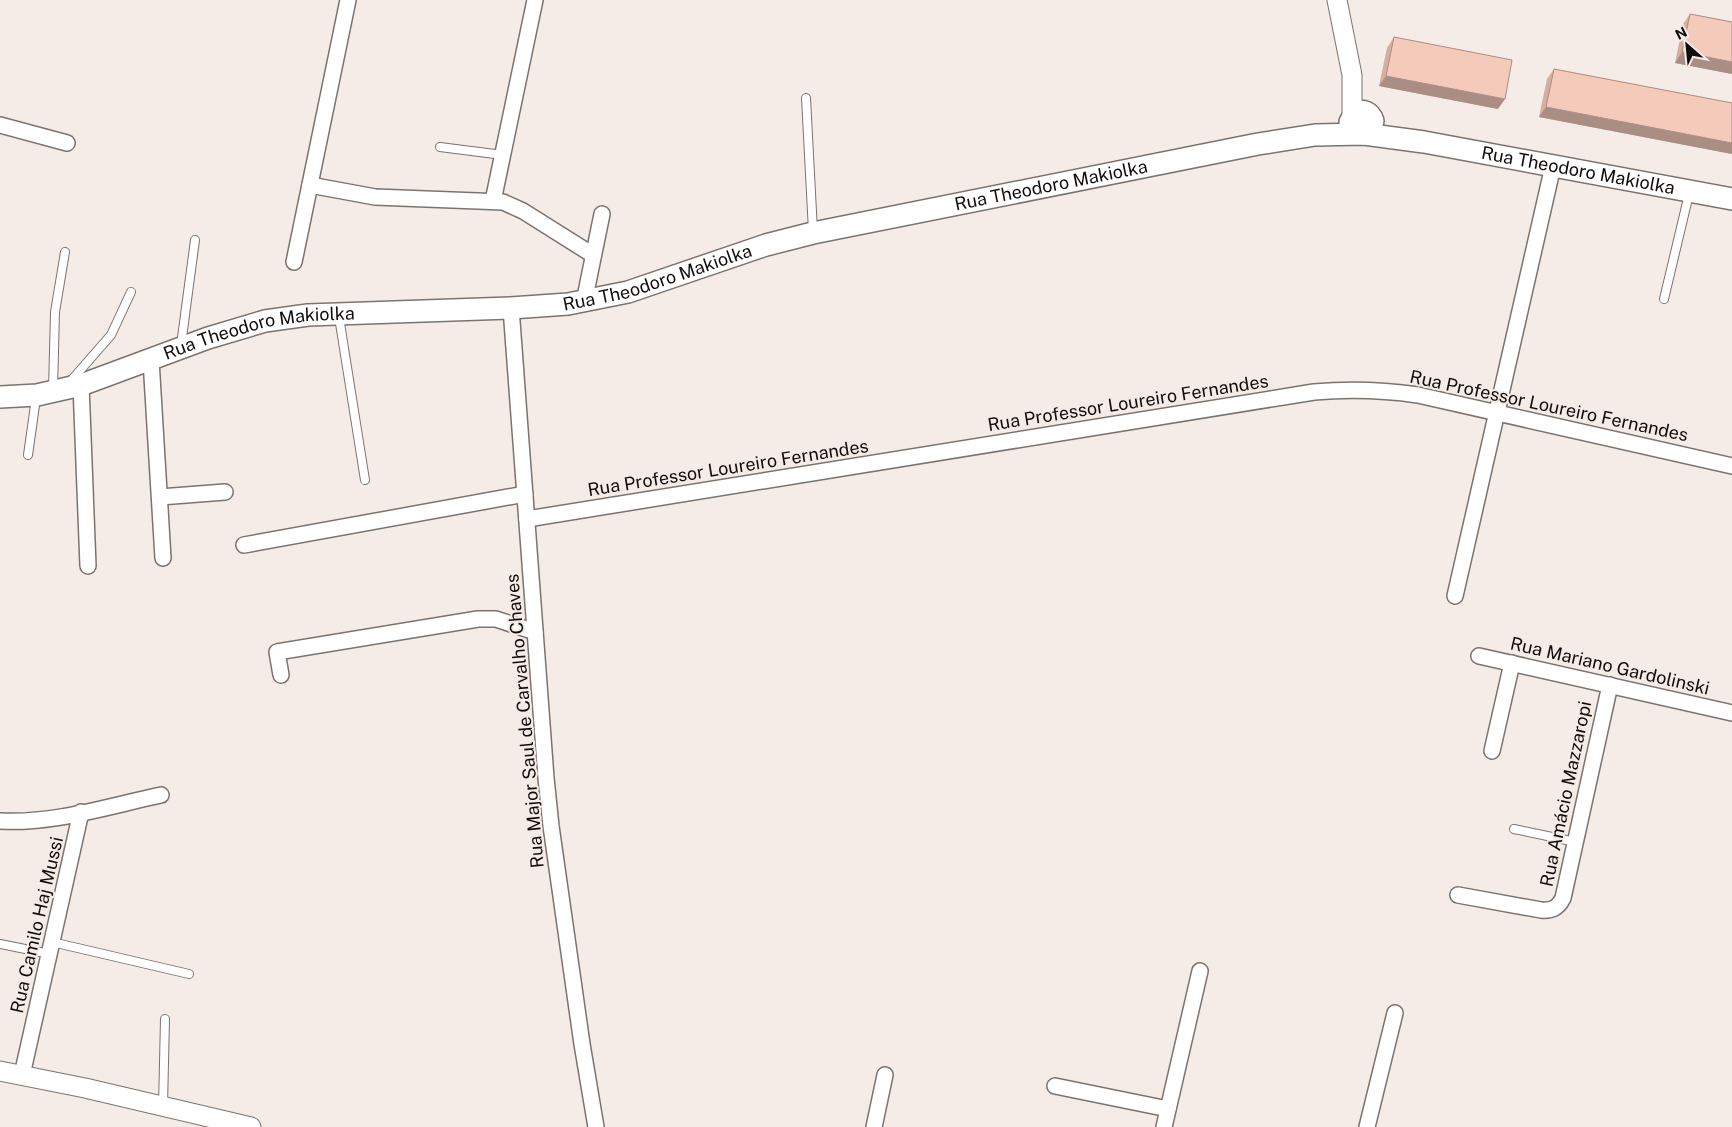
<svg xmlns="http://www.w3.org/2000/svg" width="1732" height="1127" font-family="'Public Sans',sans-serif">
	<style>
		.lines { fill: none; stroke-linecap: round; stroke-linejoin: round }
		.service-casing { stroke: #7c736f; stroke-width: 10 }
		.minor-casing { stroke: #7c736f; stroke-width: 18 }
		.tertiary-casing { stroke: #7c736f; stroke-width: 21 }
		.secondary-casing { stroke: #7c736f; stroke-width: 24 }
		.service { stroke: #fff; stroke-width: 8 }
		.minor { stroke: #fff; stroke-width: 15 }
		.tertiary { stroke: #fff; stroke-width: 19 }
		.secondary { stroke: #fff; stroke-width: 21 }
		.wall { fill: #d2afa1 }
		.shaded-wall { fill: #ab8e83 }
		.building { fill: #f4cbbb; stroke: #ab8e83 }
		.labels { text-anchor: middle; stroke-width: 4; stroke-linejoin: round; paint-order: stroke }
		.street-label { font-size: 18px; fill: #100c0b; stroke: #f5ebe7 }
	</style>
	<rect width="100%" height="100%" fill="#f5ebe7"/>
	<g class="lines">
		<g class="service-casing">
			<g id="service">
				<polyline points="806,98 813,231"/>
				<polyline points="440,147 503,155"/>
				<polyline points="1664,299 1689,194"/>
				<polyline points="339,317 365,480"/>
				<polyline points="181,345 195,240"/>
				<polyline points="69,383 111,335 131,292"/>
				<polyline points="53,390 55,312 65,252"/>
				<polyline points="28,455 36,398"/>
				<polyline points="1514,829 1576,842"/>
				<polyline points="52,942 189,974"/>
				<polyline points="0,944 50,954"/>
				<polyline points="163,1106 165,1019"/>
			</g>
		</g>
		<g class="minor-casing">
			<g id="minor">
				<polyline points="0,125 67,143"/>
				<polyline points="310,185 375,197 503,202 523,211 593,255"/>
				<polyline points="493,201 535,0"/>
				<polyline points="294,262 348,0"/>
				<polyline points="584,302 602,214"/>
				<polyline points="511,308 546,778 551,826 582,1044 596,1127"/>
				<polyline points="151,360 163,558"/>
				<polyline points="81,385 88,566"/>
				<polyline points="160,497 225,492"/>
				<path d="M527 519 1314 392C1349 389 1383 390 1418 395L1732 466"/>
				<polyline points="244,545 525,494"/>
				<polyline points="1455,596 1553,166"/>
				<polyline points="1479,656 1732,713"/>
				<polyline points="281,675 277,652 478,619 496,619 535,632"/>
				<polyline points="1492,751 1512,663"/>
				<path d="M0 821C54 824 109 806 161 795"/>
				<path d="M1458 895 1541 910C1552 911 1558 908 1563 898L1610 685"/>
				<polyline points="22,1075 81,812"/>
				<polyline points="1055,1086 1168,1109"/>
				<polyline points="874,1127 885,1075"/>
				<polyline points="1164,1127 1200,971"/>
				<polyline points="1367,1127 1395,1013"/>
			</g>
		</g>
		<g class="tertiary-casing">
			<g id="tertiary">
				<polyline points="1337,0 1352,75 1352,116"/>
				<polyline points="0,1071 85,1088 251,1127"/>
			</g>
		</g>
		<g class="secondary-casing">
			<g id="secondary">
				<path d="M1357 133 1352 128 1350 122 1355 113C1363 109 1370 112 1373 121L1370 130 1364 134"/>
				<path id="s1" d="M0 397 37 395 81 385 208 338 265 321 308 315 511 308 568 304 628 292 766 245 813 233 1258 144 1315 135 1364 134 1424 142 1732 199"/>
			</g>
		</g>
		<use href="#service" class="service"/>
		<use href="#minor" class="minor"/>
		<use href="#tertiary" class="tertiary"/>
		<use href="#secondary" class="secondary"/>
	</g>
	<g class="wall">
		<polygon points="1690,14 1732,22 1732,74 1675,63 1683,24"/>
		<polygon points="1394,37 1498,109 1379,86 1387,48"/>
		<polygon points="1554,69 1732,103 1732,154 1539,117 1547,79"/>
	</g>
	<g class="shaded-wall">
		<polygon points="1682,52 1732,62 1732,74 1675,63"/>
		<polygon points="1386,76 1505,99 1498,109 1379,86"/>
		<polygon points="1546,107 1732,143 1732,154 1539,117"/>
	</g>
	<g class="building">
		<polygon points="1690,14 1732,22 1732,62 1682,52"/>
		<polygon points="1394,37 1512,60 1505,99 1386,76"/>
		<polygon points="1554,69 1732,103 1732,143 1546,107"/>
	</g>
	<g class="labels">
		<g class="street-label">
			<text dy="6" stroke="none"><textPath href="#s1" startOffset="1614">Rua Theodoro Makiolka</textPath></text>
			<text dy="6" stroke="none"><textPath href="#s1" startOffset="1079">Rua Theodoro Makiolka</textPath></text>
			<text dy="6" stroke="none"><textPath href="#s1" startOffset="674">Rua Theodoro Makiolka</textPath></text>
			<text dy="6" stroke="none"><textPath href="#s1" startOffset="269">Rua Theodoro Makiolka</textPath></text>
			<text transform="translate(1128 403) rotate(-9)" y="6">Rua Professor Loureiro Fernandes</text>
			<text transform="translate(1549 406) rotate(12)" y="6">Rua Professor Loureiro Fernandes</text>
			<text transform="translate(728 468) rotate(-9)" y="6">Rua Professor Loureiro Fernandes</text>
			<text transform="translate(1610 666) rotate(13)" y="6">Rua Mariano Gardolinski</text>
			<text transform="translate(525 721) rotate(-95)" y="6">Rua Major Saul de Carvalho Chaves</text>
			<text transform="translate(1566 794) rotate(-78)" y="6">Rua Amácio Mazzaropi</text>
			<text transform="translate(37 925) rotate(-77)" y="6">Rua Camilo Haj Mussi</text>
		</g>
	</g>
	<g transform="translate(1687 45) rotate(333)" stroke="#f5ebe7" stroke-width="4" paint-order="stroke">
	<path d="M0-4L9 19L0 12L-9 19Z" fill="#100c0b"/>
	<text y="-8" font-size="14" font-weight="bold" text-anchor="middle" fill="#100c0b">N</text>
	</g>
</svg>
